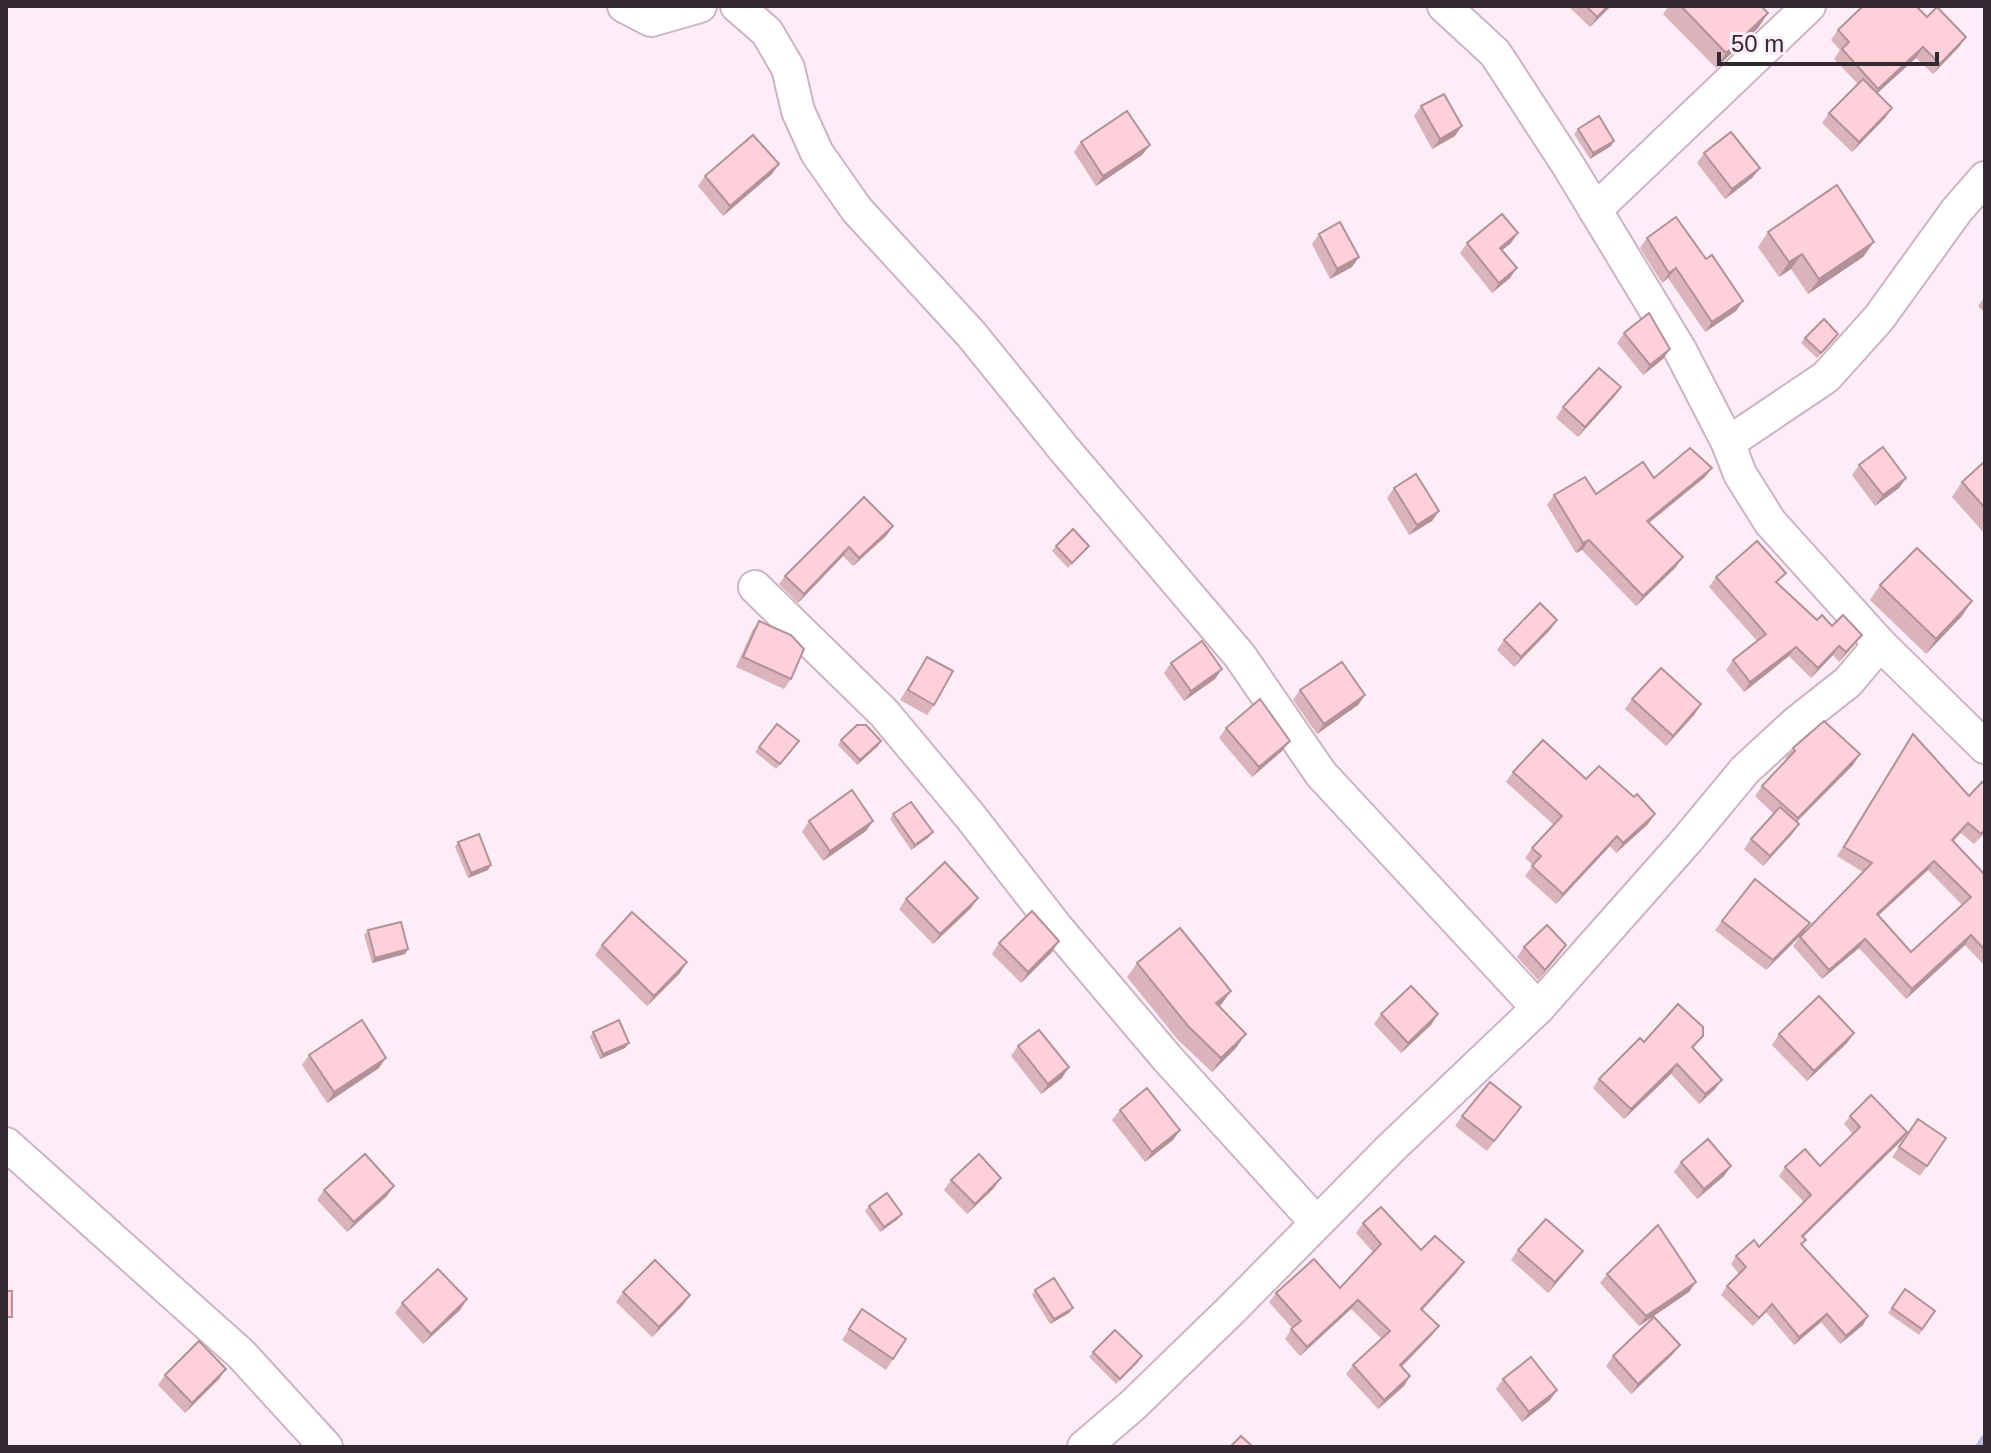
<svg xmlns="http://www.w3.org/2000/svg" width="1991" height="1453" font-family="Helvetica,sans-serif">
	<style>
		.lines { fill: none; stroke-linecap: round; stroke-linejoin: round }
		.stream { stroke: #b8b7dc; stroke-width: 9 }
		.minor-casing { stroke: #cdb4c4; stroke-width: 36 }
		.minor { stroke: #fff; stroke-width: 32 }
		.wall { fill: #dab3bb; fill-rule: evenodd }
		.shaded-wall { fill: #b29298 }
		.building { fill: #fed0d9; stroke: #b29298; stroke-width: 2; fill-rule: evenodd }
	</style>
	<rect width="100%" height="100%" fill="#fdedf7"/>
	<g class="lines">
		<polyline class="stream" points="1980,1447 1985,1439"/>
		<g class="minor-casing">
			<g id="minor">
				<polyline points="624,6 651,20 700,6"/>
				<polyline points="737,6 767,32 788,68 798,111 817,153 857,210 971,334 1064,449 1240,656 1321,774 1538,1008"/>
				<polyline points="1444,6 1495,53 1568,165 1680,350 1728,443 1740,474 1770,522 1880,644 1985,747"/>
				<polyline points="1595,210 1809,6"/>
				<polyline points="1728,443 1826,377 1879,318 1957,210 1985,178"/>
				<polyline points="755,587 884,713 970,816 1057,928 1167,1058 1316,1222"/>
				<polyline points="6,1144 241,1354 326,1447"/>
				<polyline points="1084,1447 1132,1406 1231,1310 1390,1149 1538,1008 1687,840 1745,770 1796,723 1848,682 1880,644"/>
			</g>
		</g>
		<use href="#minor" class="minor"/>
	</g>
	<g class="wall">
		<polygon points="1568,6 1611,6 1590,27"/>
		<polygon points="1669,6 1761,6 1768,13 1758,28 1716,68 1663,14"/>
		<polygon points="1857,6 1916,6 1927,17 1966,37 1959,47 1933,74 1916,58 1877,93 1892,108 1885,118 1852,152 1822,123 1829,113 1858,84 1834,59 1840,50 1831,40 1838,30 1860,9"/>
		<polygon points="1421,106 1455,136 1432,149 1414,116"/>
		<polygon points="1578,129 1611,146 1590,159 1574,134"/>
		<polygon points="1081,142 1150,145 1142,155 1096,186 1074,152"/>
		<polygon points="1704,153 1760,168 1752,178 1725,199 1697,163"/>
		<polygon points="772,174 723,216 698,186 705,176"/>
		<polygon points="1768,232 1874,242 1863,257 1808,294 1791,269 1779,277 1758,247"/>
		<polygon points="1319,234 1359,257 1352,267 1330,279 1312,244"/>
		<polygon points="1647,238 1706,259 1743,301 1736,311 1705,332 1668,278 1662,283 1640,248"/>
		<polygon points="1467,243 1511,243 1502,250 1510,278 1492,293 1460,253"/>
		<polygon points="1985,296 1985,313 1978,306"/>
		<polygon points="1624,333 1670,349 1663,359 1643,375 1617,343"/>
		<polygon points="1805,338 1835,339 1817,358 1801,343"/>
		<polygon points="1621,387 1614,397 1578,437 1556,418 1563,407"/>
		<polygon points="1985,461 1985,534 1952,497 1962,482"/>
		<polygon points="1859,465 1906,478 1899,488 1875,506 1852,475"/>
		<polygon points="1712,468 1705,477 1649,523 1676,567 1636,606 1582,550 1576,553 1547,505 1554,495 1596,494 1654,478"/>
		<polygon points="1394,488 1439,511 1432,521 1409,535 1387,498"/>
		<polygon points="864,497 887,535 853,566 843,556 798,603 779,584 785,576"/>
		<polygon points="1056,546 1089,546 1068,568 1052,551"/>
		<polygon points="1716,577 1778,584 1817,620 1832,626 1855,644 1839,662 1833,655 1811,678 1789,656 1744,692 1726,670 1733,660 1757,641 1709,587"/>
		<polygon points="1880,585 1962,616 1926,654 1870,600"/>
		<polygon points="1557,620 1550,630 1514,667 1497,650 1504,640"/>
		<polygon points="759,621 791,679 784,689 736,667 752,631"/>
		<polygon points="927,657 934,705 927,715 900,700"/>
		<polygon points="1171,663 1215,679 1184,701 1164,673"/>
		<polygon points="1300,690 1365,695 1358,705 1317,734 1293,700"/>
		<polygon points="1632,699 1701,704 1694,715 1666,746 1625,709"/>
		<polygon points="777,724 799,741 776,769 755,752"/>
		<polygon points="1226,728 1290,741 1282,751 1252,777 1219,738"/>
		<path d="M1913 734 1969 796 1985 785V833L1974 844 1961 833 1954 841 1985 875V966L1965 945 1906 999 1859 948 1822 979 1793 946 1800 937 1863 872 1837 856ZM1928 870 1962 905 1911 952 1878 916Z"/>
		<polygon points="841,740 881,741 878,746 857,765 838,745"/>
		<polygon points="1793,748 1853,765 1797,822 1799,824 1792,834 1763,866 1744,849 1751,839 1774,814 1755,796 1762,786 1787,760 1785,759"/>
		<polygon points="1513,772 1586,779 1648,824 1616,853 1610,846 1556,904 1525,876 1533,865 1525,858 1532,848 1554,825 1506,782"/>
		<polygon points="893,814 933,832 929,837 911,850 890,819"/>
		<polygon points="809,821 873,821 866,831 823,861 802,832"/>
		<polygon points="458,842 488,870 468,878 455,847"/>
		<polygon points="906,899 971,908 933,944 899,909"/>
		<polygon points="1722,921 1810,923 1803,933 1766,970 1715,930"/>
		<polygon points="368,930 408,949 405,954 372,963 364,935"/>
		<polygon points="1059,941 1052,952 1021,983 992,954 999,943"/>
		<polygon points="602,945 680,973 647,1006 595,955"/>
		<polygon points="1566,945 1559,955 1538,980 1517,957 1524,947"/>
		<polygon points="1137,963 1221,1005 1219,1006 1236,1048 1212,1072 1178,1040 1127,977"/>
		<polygon points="1381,1014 1438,1014 1431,1025 1401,1053 1374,1024"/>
		<polygon points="593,1032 629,1043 625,1048 600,1059 590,1037"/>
		<polygon points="1854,1033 1847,1043 1807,1081 1772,1045 1779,1034"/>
		<polygon points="1703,1036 1693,1049 1715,1089 1699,1104 1671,1074 1624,1119 1593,1088 1599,1079 1644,1042"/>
		<polygon points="1018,1046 1062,1078 1041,1094 1011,1056"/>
		<polygon points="309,1055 379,1068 327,1103 302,1065"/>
		<polygon points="1521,1107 1487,1151 1455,1126 1462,1116"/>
		<polygon points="1120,1110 1180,1130 1173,1140 1145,1162 1112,1120"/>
		<polygon points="1850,1116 1907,1132 1902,1140 1803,1237 1806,1240 1802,1245 1863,1325 1840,1344 1821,1322 1794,1345 1766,1312 1753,1326 1721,1295 1727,1286 1739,1274 1731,1264 1736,1256 1759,1247 1804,1202 1779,1176 1785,1167 1820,1166 1853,1134 1844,1124"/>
		<polygon points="1918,1119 1946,1138 1920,1176 1892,1157"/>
		<polygon points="1681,1162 1731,1166 1724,1176 1697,1199 1674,1172"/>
		<polygon points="951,1180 994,1188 967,1214 944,1190"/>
		<polygon points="324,1190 387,1196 347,1232 317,1200"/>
		<polygon points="869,1206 898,1219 880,1232 865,1211"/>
		<polygon points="1363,1223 1421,1250 1457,1272 1422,1310 1439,1326 1432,1335 1402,1367 1410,1376 1404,1386 1378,1409 1346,1374 1353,1365 1382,1339 1351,1309 1300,1356 1285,1339 1292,1328 1269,1302 1276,1293 1340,1288 1373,1252 1356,1233"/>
		<polygon points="1518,1250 1583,1251 1575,1261 1548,1293 1511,1260"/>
		<polygon points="1607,1274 1696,1282 1689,1292 1639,1326 1600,1283"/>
		<polygon points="1905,1289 1935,1311 1919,1335 1888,1313"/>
		<polygon points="1035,1290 1069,1313 1050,1324 1032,1295"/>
		<polygon points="623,1292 690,1295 683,1305 652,1337 616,1302"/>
		<polygon points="467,1299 460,1310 423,1344 395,1313 402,1303"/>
		<polygon points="862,1309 906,1339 886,1370 842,1340"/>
		<polygon points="1093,1352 1139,1362 1116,1384 1089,1357"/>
		<polygon points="1672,1355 1631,1394 1606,1366 1613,1356"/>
		<polygon points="165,1375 219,1379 185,1413 158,1385"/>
		<polygon points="1503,1379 1557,1390 1550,1400 1522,1422 1496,1389"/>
	</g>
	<g class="shaded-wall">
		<polygon points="1608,6 1611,6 1590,27 1597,17"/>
		<polygon points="1768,13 1758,28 1716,68 1726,53"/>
		<polygon points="1966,37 1959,47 1933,74 1940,64"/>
		<polygon points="1923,47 1916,58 1871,99 1878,89"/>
		<polygon points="1892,108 1885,118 1852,152 1859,142"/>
		<polygon points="1462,126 1455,136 1432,149 1440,139"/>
		<polygon points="1614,141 1611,146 1590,159 1593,153"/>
		<polygon points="1150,145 1142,155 1096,186 1103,176"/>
		<polygon points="779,164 772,174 723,216 730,206"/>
		<polygon points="1760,168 1752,178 1725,199 1732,189"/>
		<polygon points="1518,233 1511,243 1493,258 1500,248"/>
		<polygon points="1874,242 1863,257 1808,294 1819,279"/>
		<polygon points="1802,254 1791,269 1779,277 1789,262"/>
		<polygon points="1359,257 1352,267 1330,279 1337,269"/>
		<polygon points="1517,268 1510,278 1492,293 1499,283"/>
		<polygon points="1676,268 1668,278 1662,283 1669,273"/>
		<polygon points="1743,301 1736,311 1705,332 1712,322"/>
		<polygon points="1670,349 1663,359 1643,375 1650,365"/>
		<polygon points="1621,387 1614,397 1578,437 1585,427"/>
		<polygon points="1712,468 1705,477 1640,530 1647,521"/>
		<polygon points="1906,478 1899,488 1875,506 1883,495"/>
		<polygon points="1439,511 1432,521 1409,535 1417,525"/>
		<polygon points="893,526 887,535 853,566 859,558"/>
		<polygon points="1589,540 1582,550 1576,553 1583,543"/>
		<polygon points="849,547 843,556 798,603 804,594"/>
		<polygon points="1683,557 1676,567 1636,606 1643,596"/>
		<polygon points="1972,601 1962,616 1926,654 1936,639"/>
		<polygon points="1557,620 1550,630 1514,667 1521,657"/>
		<polygon points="1862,635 1855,644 1839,662 1846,652"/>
		<polygon points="1839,646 1833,655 1811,678 1818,668"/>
		<polygon points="1796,647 1789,656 1744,692 1750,682"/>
		<polygon points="1222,669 1215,679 1184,701 1191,691"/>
		<polygon points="1365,695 1358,705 1317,734 1324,724"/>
		<polygon points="1701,704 1694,715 1666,746 1673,736"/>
		<polygon points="881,741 878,746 857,765 860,760"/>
		<polygon points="1290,741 1282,751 1252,777 1259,767"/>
		<polygon points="1860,754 1853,765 1790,828 1798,818"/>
		<polygon points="1655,814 1648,824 1616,853 1623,843"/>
		<polygon points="873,821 866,831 823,861 830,851"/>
		<polygon points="1799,824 1792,834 1763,866 1770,856"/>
		<polygon points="933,832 929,837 911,850 915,845"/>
		<polygon points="1617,836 1610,846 1556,904 1563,894"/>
		<polygon points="1934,861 1928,870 1870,923 1877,914"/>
		<polygon points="491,865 488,870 468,878 471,873"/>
		<polygon points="978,898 971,908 933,944 940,934"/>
		<polygon points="1810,923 1803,933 1766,970 1773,960"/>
		<polygon points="1971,935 1965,945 1906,999 1912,989"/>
		<polygon points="1865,939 1859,948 1822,979 1829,970"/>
		<polygon points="1059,941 1052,952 1021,983 1028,972"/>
		<polygon points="1566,945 1559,955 1538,980 1545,970"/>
		<polygon points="408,949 405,954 372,963 375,958"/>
		<polygon points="687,962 680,973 647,1006 654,996"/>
		<polygon points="1231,991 1221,1005 1206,1017 1216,1003"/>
		<polygon points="1438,1014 1431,1025 1401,1053 1408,1043"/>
		<polygon points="1854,1033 1847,1043 1807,1081 1814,1071"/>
		<polygon points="1246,1034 1236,1048 1212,1072 1221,1058"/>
		<polygon points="629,1043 625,1048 600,1059 603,1054"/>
		<polygon points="386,1058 379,1068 327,1103 334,1092"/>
		<polygon points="1677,1064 1671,1074 1624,1119 1631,1109"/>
		<polygon points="1069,1067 1062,1078 1041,1094 1048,1084"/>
		<polygon points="1722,1080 1715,1089 1699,1104 1705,1094"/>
		<polygon points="1180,1130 1173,1140 1145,1162 1152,1152"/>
		<polygon points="1907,1132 1902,1140 1796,1244 1802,1236"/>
		<polygon points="1731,1166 1724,1176 1697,1199 1704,1189"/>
		<polygon points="1001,1178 994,1188 967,1214 975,1204"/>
		<polygon points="394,1186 387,1196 347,1232 354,1222"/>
		<polygon points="902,1214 898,1219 880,1232 884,1227"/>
		<polygon points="1583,1251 1575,1261 1548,1293 1555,1282"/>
		<polygon points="1464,1262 1457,1272 1415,1318 1421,1309"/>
		<polygon points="1696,1282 1689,1292 1639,1326 1646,1316"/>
		<polygon points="690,1295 683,1305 652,1337 659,1327"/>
		<polygon points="467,1299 460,1310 423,1344 431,1334"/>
		<polygon points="1358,1300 1351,1309 1300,1356 1307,1347"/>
		<polygon points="1073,1308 1069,1313 1050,1324 1054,1319"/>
		<polygon points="1827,1314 1821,1322 1794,1345 1799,1337"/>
		<polygon points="1868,1316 1863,1325 1840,1344 1846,1336"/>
		<polygon points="1439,1326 1432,1335 1394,1374 1400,1365"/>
		<polygon points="1680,1345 1672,1355 1631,1394 1638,1384"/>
		<polygon points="226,1369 219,1379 185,1413 192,1403"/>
		<polygon points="1410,1376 1404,1386 1378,1409 1384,1400"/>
		<polygon points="1557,1390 1550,1400 1522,1422 1529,1412"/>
	</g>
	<g class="building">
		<polygon points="1586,6 1608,6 1597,17"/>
		<polygon points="1681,6 1761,6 1768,13 1726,53"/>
		<polygon points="1863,6 1916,6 1927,17 1937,7 1966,37 1940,64 1923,47 1878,89 1842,49 1849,42 1838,30"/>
		<polygon points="1863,79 1892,108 1859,142 1829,113"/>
		<polygon points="1444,94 1462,126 1440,139 1421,106"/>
		<polygon points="1127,111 1150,145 1103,176 1081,142"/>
		<polygon points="1599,116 1614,141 1593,153 1578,129"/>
		<polygon points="1731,132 1760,168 1732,189 1704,153"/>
		<polygon points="753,135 779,164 730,206 705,176"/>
		<polygon points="1837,185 1874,242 1819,279 1802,254 1789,262 1768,232"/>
		<polygon points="1502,214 1518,233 1500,248 1517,268 1499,283 1467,243"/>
		<polygon points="1676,217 1706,259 1712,255 1743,301 1712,322 1676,268 1669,273 1647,238"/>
		<polygon points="1340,222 1359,257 1337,269 1319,234"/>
		<polygon points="1649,313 1670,349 1650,365 1624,333"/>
		<polygon points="1824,319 1838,334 1821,353 1805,338"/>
		<polygon points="1599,368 1621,387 1585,427 1563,407"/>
		<polygon points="1883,447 1906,478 1883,495 1859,465"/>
		<polygon points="1690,448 1712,468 1647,521 1683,557 1643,596 1589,540 1583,543 1554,495 1585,477 1596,494 1643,462 1654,478"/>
		<polygon points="1985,461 1985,508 1962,482"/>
		<polygon points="1416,474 1439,511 1417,525 1394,488"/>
		<polygon points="864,497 893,526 859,558 849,547 804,594 785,576"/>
		<polygon points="1073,529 1089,546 1072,563 1056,546"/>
		<polygon points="1757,541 1786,573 1776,582 1817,620 1822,615 1832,626 1843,615 1862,635 1846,652 1839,646 1818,668 1796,647 1750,682 1733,660 1766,634 1716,577"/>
		<polygon points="1917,548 1972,601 1936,639 1880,585"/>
		<polygon points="1540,603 1557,620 1521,657 1504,640"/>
		<polygon points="759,621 791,635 804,649 791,679 743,657"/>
		<polygon points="1202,641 1222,669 1191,691 1171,663"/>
		<polygon points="927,657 953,671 934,705 908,690"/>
		<polygon points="1342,662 1365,695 1324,724 1300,690"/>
		<polygon points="1661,668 1701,704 1673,736 1632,699"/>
		<polygon points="1260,699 1290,741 1259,767 1226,728"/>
		<polygon points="1824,721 1860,754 1798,818 1762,786 1795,751 1793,748"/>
		<polygon points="777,724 799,741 780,764 759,747"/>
		<polygon points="857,725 866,725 881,741 860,760 841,740"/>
		<path d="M1913 734 1969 796 1982 782 1985 785V830L1981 834 1968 823 1952 840 1985 875V950L1971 935 1912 989 1865 939 1829 970 1800 937 1872 863 1844 847ZM1934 861 1971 897 1911 952 1877 914Z"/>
		<polygon points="1543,740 1586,779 1599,766 1634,797 1637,794 1655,814 1623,843 1617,836 1563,894 1532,866 1541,856 1532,848 1562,816 1513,772"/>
		<polygon points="852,790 873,821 830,851 809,821"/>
		<polygon points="911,802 933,832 915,845 893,814"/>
		<polygon points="1780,807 1799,824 1770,856 1751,839"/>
		<polygon points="479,834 491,865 471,873 458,842"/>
		<polygon points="945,862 978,898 940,934 906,899"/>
		<polygon points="1755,879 1810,923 1773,960 1722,921"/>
		<polygon points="1032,911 1059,941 1028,972 999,943"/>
		<polygon points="632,912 687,962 654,996 602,945"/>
		<polygon points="401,922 408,949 375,958 368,930"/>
		<polygon points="1547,925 1566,945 1545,970 1524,947"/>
		<polygon points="1180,928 1231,991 1216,1003 1246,1034 1221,1058 1188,1026 1137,963"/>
		<polygon points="1411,986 1438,1014 1408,1043 1381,1014"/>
		<polygon points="1819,996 1854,1033 1814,1071 1779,1034"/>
		<polygon points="1678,1004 1703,1027 1703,1036 1692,1047 1722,1080 1705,1094 1677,1064 1631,1109 1599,1079 1640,1038 1644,1042"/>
		<polygon points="362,1020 386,1058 334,1092 309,1055"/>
		<polygon points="619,1020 629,1043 603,1054 593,1032"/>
		<polygon points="1039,1030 1069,1067 1048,1084 1018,1046"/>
		<polygon points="1490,1082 1521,1107 1494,1141 1462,1116"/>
		<polygon points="1147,1088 1180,1130 1152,1152 1120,1110"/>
		<polygon points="1871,1095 1907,1132 1802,1236 1806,1240 1801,1244 1868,1316 1846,1336 1827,1314 1799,1337 1772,1304 1759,1318 1727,1286 1746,1267 1736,1256 1754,1240 1759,1247 1811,1195 1785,1167 1805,1149 1820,1166 1860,1127 1850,1116"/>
		<polygon points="1918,1119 1946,1138 1927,1166 1899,1147"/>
		<polygon points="1708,1139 1731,1166 1704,1189 1681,1162"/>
		<polygon points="365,1154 394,1186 354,1222 324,1190"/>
		<polygon points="979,1154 1001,1178 975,1204 951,1180"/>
		<polygon points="887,1193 902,1214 884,1227 869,1206"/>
		<polygon points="1381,1207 1421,1250 1435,1236 1464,1262 1421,1309 1439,1326 1400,1365 1410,1376 1384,1400 1353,1365 1390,1331 1358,1300 1307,1347 1291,1329 1301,1321 1276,1293 1314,1259 1340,1288 1381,1244 1363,1223"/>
		<polygon points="1546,1219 1583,1251 1555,1282 1518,1250"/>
		<polygon points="1658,1225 1696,1282 1646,1316 1607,1274"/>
		<polygon points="655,1260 690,1295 659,1327 623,1292"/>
		<polygon points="438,1269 467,1299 431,1334 402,1303"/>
		<polygon points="1054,1278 1073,1308 1054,1319 1035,1290"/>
		<polygon points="1905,1289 1935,1311 1922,1329 1892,1308"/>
		<rect x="6" y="1291" width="6" height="26"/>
		<polygon points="862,1309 906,1339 893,1359 849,1329"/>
		<polygon points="1654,1317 1680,1345 1638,1384 1613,1356"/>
		<polygon points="1115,1330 1142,1356 1120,1379 1093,1352"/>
		<polygon points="199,1341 226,1369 192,1403 165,1375"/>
		<polygon points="1531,1357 1557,1390 1529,1412 1503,1379"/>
		<polygon points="1241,1436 1253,1447 1230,1447"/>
	</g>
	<rect width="1991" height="1453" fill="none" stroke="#332930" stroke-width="16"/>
	<path d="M1719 52v12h218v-12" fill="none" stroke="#332930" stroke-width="4"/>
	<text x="1731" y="52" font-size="24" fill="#332930" stroke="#fdedf7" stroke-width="6" paint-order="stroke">50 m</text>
</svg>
